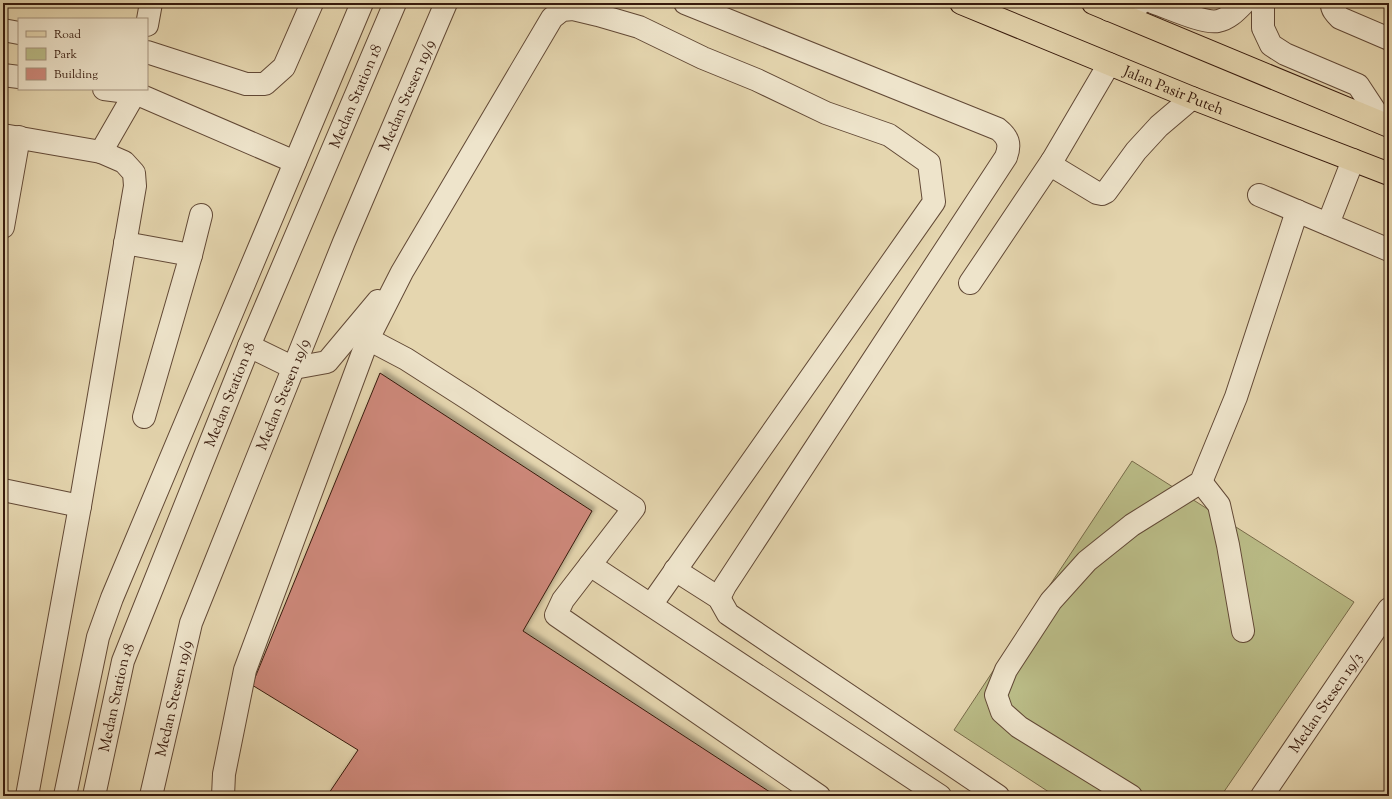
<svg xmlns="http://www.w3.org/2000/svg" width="1392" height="799" font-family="'Sorts Mill Goudy',serif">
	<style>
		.green { fill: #babc87; stroke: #786b4a }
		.building { fill: #cd887a; stroke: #371a0d; filter: url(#shadow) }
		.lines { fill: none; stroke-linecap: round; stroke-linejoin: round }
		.minor-casing { stroke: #624936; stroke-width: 24 }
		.major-casing { stroke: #371a0d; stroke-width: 24 }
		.minor { stroke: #eee4cb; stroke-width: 22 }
		.major { stroke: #e5d6af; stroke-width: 22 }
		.labels { text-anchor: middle; stroke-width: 3.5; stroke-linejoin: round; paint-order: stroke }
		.street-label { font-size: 15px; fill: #371a0d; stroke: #eee4cb }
	</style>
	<defs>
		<filter id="shadow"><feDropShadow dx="3.5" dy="-3.5" stdDeviation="2" flood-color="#0004"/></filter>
	</defs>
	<rect width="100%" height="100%" fill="#e5d6af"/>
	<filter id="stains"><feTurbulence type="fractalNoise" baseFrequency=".005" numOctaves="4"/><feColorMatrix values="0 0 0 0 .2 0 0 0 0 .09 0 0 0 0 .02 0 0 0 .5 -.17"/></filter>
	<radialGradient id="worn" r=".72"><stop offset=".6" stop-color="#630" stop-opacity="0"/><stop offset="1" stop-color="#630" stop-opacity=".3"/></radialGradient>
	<polygon class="green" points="1132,461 1354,602 1221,796 1055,796 954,730"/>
	<polygon class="building" points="380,373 592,511 523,631 776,796 327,796 358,750 252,685"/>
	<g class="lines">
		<g class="minor-casing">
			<g id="minor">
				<path d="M685 3 998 129C1008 137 1011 144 1006 157L725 586 719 598"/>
				<path d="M1155 3C1170 8 1204 24 1218 21 1229 19 1237 10 1244 3"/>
				<polyline points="1263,3 1263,28 1271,45 1285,54 1358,85 1383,123"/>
				<path d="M1332 3C1331 9 1336 14 1340 18L1389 39"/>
				<polyline points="1109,10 1141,3"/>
				<polyline points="147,25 151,3"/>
				<polyline points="3,30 19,33"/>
				<polyline points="147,52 246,84 265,84 284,67 312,3"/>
				<polyline points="1109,64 1052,161 1054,167 1097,193 1102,194 1106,192 1136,151 1159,126 1192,98"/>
				<polyline points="3,75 19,77"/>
				<polyline points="104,89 135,93 295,162"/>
				<polyline points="3,135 101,152 124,162 134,173 135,186 80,506 27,796"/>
				<polyline points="101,152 135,93 136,89"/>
				<polyline points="1259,195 1389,250"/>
				<polyline points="1328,224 1353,160"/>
				<polyline points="3,227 19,137"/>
				<polyline points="125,243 191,255"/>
				<polyline points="970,283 1052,161"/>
				<polyline points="368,339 406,359 470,400 634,508 563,600 556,615 819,796"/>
				<polyline points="249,346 294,368 327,362 378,301"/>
				<polyline points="144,417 191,255 201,215"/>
				<polyline points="1201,482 1219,505 1228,545 1243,631"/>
				<polyline points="3,490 80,506"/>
				<polyline points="590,565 940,796"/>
				<polyline points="675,570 719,598 728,614 998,796"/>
				<polyline points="65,796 98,637 112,598 362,3"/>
				<path id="s1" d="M94 796 123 661 249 346 395 3"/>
				<path id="s2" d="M151 796 191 623 344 242 446 3"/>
				<polyline points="223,796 224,774 245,670 368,339 402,272 552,18 562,10 573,9 598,15 639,27 703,58 757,80 826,113 889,135 929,163 934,202 651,605"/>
				<polyline points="1131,796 1019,727 1002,712 996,695 1006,670 1051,601 1087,561 1132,525 1201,482 1236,397 1297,211"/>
				<path id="s3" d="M1262 796 1389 609"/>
			</g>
		</g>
		<g class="major-casing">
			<g id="major">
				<path id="s4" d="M961 3 1192 98 1389 174"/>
				<polyline points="1093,3 1389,126"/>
			</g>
		</g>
		<use href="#minor" class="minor"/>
		<use href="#major" class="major"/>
	</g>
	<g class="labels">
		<g class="street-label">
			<text dy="5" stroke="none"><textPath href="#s4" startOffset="230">Jalan Pasir Puteh</textPath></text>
			<text dy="5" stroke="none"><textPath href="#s2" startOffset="748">Medan Stesen 19/9</textPath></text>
			<text dy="5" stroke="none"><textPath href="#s1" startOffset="749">Medan Station 18</textPath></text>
			<text dy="5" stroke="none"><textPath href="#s2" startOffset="424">Medan Stesen 19/9</textPath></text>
			<text dy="5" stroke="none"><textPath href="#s1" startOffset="425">Medan Station 18</textPath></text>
			<text dy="5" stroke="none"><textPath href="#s1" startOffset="101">Medan Station 18</textPath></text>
			<text dy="5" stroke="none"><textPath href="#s2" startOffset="100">Medan Stesen 19/9</textPath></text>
			<text dy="5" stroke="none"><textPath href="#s3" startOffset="113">Medan Stesen 19/3</textPath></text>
		</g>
	</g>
	<rect width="1392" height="799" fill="none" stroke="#e5d6af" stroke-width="16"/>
	<rect x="4" y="4" width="1384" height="791" fill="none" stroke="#371a0d" stroke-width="2"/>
	<rect x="8" y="8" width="1376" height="783" fill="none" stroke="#371a0d"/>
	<rect x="18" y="18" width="130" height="72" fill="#eee4cb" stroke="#a5937f"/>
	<rect x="26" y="31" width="20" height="6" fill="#e5d6af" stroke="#a5937f"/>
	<text x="54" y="38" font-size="12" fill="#371a0d">Road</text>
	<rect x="26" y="48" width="20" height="12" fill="#babc87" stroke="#a5937f"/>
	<text x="54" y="58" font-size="12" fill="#371a0d">Park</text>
	<rect x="26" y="68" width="20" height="12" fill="#cd887a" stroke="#a5937f"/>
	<text x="54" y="78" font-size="12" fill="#371a0d">Building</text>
	<rect width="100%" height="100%" filter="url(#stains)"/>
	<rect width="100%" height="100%" fill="url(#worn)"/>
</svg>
